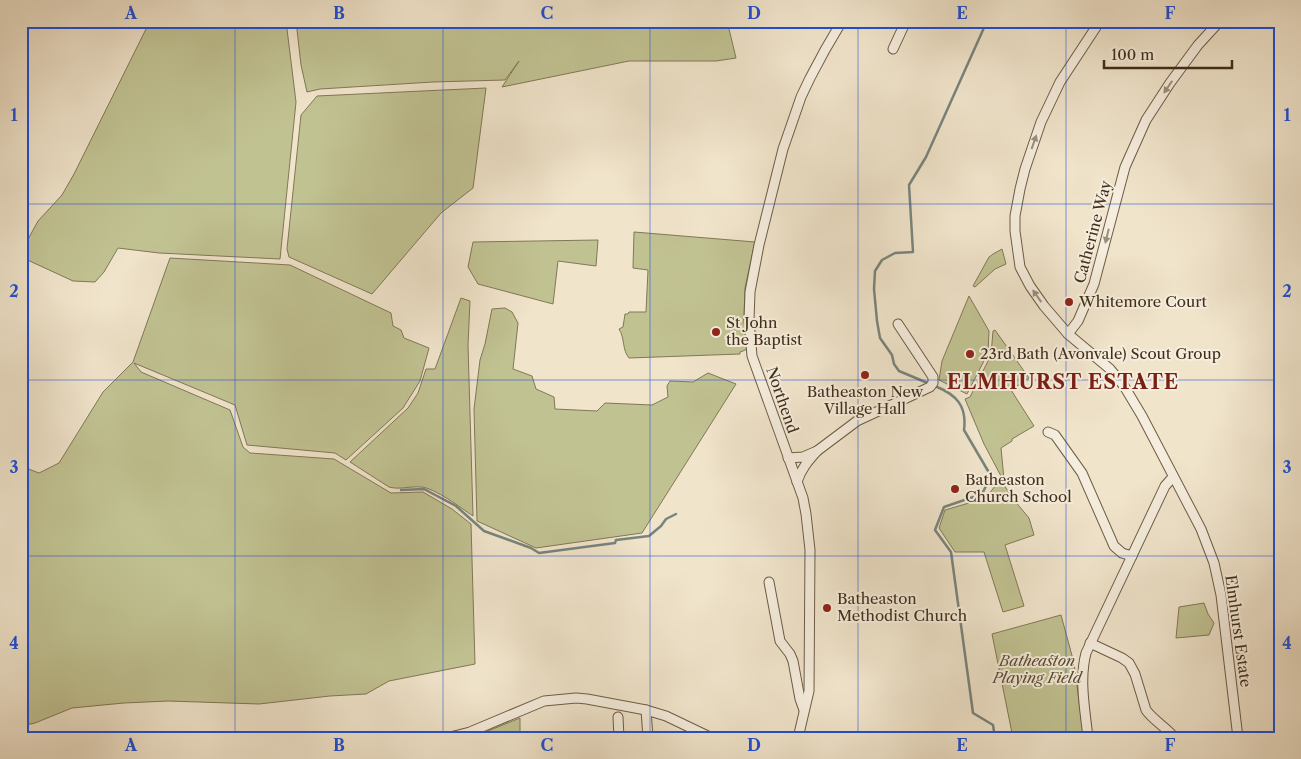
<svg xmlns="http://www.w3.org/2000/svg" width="1301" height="759" font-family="'Libre Caslon Text',serif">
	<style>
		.green { fill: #c1c292; stroke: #817856 }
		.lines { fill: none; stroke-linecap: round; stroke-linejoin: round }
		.stream { stroke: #78847d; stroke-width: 2.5 }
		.street-casing { stroke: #6d5c46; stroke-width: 11 }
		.street { stroke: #f5eddd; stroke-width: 9 }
		.oneway { fill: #9b8e7b }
		.grid { fill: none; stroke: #1d4ed8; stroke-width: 1; stroke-opacity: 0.55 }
		.poi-dot { fill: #8f2418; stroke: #f5eddd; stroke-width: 2 }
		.labels { text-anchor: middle; stroke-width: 4; stroke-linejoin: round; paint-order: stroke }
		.street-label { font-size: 15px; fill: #412e19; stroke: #f5eddd }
		.poi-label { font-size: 15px; fill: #412e19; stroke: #f5eddd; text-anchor: start }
		.park-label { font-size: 15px; font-style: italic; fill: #5b4c31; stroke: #f5eddd }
		.district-label { font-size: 20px; font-weight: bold; letter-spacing: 1px; fill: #7a1f14; stroke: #f5eddd }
		.neatline { fill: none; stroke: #1d4ed8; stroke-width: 2 }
		.grid-label { font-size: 16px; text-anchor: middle; font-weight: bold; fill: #1d4ed8 }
	</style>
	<rect width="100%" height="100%" fill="#f0e4cb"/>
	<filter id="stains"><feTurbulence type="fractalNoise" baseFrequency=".004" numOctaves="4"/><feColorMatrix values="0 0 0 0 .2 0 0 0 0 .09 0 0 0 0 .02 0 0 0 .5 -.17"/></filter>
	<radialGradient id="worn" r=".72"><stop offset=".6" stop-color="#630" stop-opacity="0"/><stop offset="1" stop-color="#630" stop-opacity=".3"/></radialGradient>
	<g class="green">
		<polygon points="150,21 286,21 296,102 280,259 159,253 118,248 104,272 95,282 73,281 21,257 21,252 38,221 62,195 74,174"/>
		<polygon points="296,21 727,21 736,58 716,61 629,61 502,87 519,61 505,80 433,82 320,89 307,92 301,65"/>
		<polygon points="486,88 473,188 441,213 372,294 289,257 287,249 301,115 317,96"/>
		<path d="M634 232 755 242 745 288 744 316 747 349 743 351 740 352V354L629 358C622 350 625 338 619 329L623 327 625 314H628L629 312H646L648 270 633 268Z"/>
		<polygon points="598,240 596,266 558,261 553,304 478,284 468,267 473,242"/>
		<polygon points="1002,249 1006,264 995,269 975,287 973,286 989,257 993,254"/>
		<polygon points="170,258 290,265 391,313 393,326 401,330 404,338 429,348 420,381 403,408 346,460 335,453 247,445 235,405 134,363 141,372 230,410 243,447 250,453 334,459 391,493 423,492 452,509 471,524 475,664 389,681 366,694 330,696 259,704 168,701 124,703 72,708 35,723 21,726 21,478 26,468 39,473 59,463 103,392 133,362"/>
		<polygon points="969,296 989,331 988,353 967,394 939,380 942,361"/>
		<path d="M461 298 470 301 468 345 473 516C461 508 435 488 421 487 410 486 400 490 389 487L350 462 408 408 418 393 426 369H435Z"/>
		<polygon points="505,308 512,312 518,323 513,369 532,376 536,389 554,397 555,409 597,411 605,403 652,405 668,397 667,386 670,381 693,382 708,373 736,384 642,533 536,548 477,521 474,409 480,360 485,344 492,309"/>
		<polygon points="995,330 1029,378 1011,390 1034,426 1012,439 1012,441 1001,448 1004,479 1002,478 984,444 965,399 970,397 991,355 993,331"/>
		<polygon points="998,482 1004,485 1014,500 1029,518 1034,535 1005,545 1024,606 1003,612 984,552 955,552 939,528 945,510 986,498"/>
		<polygon points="1204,603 1208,614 1214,623 1209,635 1176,638 1179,607"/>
		<polygon points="1061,615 1074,663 1084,738 1013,738 992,634"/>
		<polygon points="520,718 520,738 479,738 478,735"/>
	</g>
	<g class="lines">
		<g class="stream">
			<polyline points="930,384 899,371 894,364 892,355 880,338 877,321 874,289 875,271 882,260 895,253 913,252 909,185 926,157 987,21"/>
			<path d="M935 386C957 395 967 406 964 430L991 476 982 494 944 507 935 530 951 552 973 713 993 725 995 738"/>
			<polyline points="401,490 424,489 456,506 484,531 531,548 539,553 615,543 616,540 649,536 661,526 666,519 676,514"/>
		</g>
		<g class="street-casing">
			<g id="street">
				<polyline points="1100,21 1060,82 1041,122 1025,169 1020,189 1015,216 1015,231 1020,267 1030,286 1044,306 1068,334 1110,369 1124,386 1142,416 1201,529 1214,563 1221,595 1238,738"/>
				<polyline points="893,49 906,21"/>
				<polyline points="1068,334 1078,321 1094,284 1125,167 1146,120 1170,83 1198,45 1220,21"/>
				<polyline points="1048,432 1055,435 1082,473 1114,546 1122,553 1132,556"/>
				<polyline points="817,451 857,421 930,387 933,383 933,377 898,324"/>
				<path d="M788 458 803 457 817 451C808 461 801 469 797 482"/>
				<polyline points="769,582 780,641 790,654 793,661 800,699 804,710"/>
				<path d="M1090 643 1122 658 1129 663 1135 674 1146 710C1154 721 1166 727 1175 738"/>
				<polyline points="646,710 648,738"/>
				<polyline points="618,717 619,738"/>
				<polyline points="21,734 29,738"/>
				<polyline points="446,738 470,732 544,701 576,698 587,699 646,710 666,716 712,738"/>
				<polyline points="798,738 809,691 810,550 806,514 803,498 752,356 749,320 750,292 759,245 783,149 801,97 810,78 825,50 842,21"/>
				<path d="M1088 738C1085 709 1079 680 1086 653L1165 486 1173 477"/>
			</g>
		</g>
		<use href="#street" class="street"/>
	</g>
	<defs><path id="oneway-solid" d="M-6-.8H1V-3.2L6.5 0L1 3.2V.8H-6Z" transform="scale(1.25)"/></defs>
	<g class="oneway">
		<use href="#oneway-solid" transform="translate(1168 87) rotate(124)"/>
		<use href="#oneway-solid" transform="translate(1034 142) rotate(-71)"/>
		<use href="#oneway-solid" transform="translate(1107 236) rotate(104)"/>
		<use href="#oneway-solid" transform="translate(1037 296) rotate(-125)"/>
	</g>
	<path class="grid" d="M235 21V738M443 21V738M650 21V738M858 21V738M1066 21V738M21 204H1280M21 380H1280M21 556H1280"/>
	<g class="poi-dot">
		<circle cx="1069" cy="302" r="5"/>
		<circle cx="716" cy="332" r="5"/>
		<circle cx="970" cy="354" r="5"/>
		<circle cx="865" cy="375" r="5"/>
		<circle cx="955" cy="489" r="5"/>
		<circle cx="827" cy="608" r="5"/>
	</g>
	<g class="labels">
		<g class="street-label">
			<text transform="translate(1093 232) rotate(-75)" y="5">Catherine Way</text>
			<text transform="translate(782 400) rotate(71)" y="5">Northend</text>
			<text transform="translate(1238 631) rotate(82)" y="5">Elmhurst Estate</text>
		</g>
		<g class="poi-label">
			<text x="1079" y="307">Whitemore Court</text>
			<text x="726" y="328">St John<tspan x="726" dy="17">the Baptist</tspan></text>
			<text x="980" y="359">23rd Bath (Avonvale) Scout Group</text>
			<text x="865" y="397" text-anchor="middle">Batheaston New<tspan x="865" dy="17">Village Hall</tspan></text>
			<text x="965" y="485">Batheaston<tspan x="965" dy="17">Church School</tspan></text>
			<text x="837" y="604">Batheaston<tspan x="837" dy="17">Methodist Church</tspan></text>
		</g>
		<g class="park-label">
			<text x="1037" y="666">Batheaston<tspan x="1037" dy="17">Playing Field</tspan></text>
		</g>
		<g class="district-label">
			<text x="1063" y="389">ELMHURST ESTATE</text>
		</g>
	</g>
	<rect width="1301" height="759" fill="none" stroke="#f0e4cb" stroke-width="55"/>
	<path d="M1104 60v8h128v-8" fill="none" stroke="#412e19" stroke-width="2.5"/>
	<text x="1111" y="60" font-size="15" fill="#412e19" stroke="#f5eddd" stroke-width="4" paint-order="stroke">100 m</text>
	<rect x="28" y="28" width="1246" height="704" class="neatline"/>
	<g class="grid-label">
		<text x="131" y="19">A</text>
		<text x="339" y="19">B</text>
		<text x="547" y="19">C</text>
		<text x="754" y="19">D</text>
		<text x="962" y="19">E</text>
		<text x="1170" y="19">F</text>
		<text x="14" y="121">1</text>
		<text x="1287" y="121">1</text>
		<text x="14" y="297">2</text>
		<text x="1287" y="297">2</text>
		<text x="14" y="473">3</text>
		<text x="1287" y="473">3</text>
		<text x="14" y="649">4</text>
		<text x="1287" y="649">4</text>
		<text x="131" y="751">A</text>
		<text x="339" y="751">B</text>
		<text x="547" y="751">C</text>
		<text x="754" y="751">D</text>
		<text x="962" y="751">E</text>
		<text x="1170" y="751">F</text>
	</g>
	<rect width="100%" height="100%" filter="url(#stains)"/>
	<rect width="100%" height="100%" fill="url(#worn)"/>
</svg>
